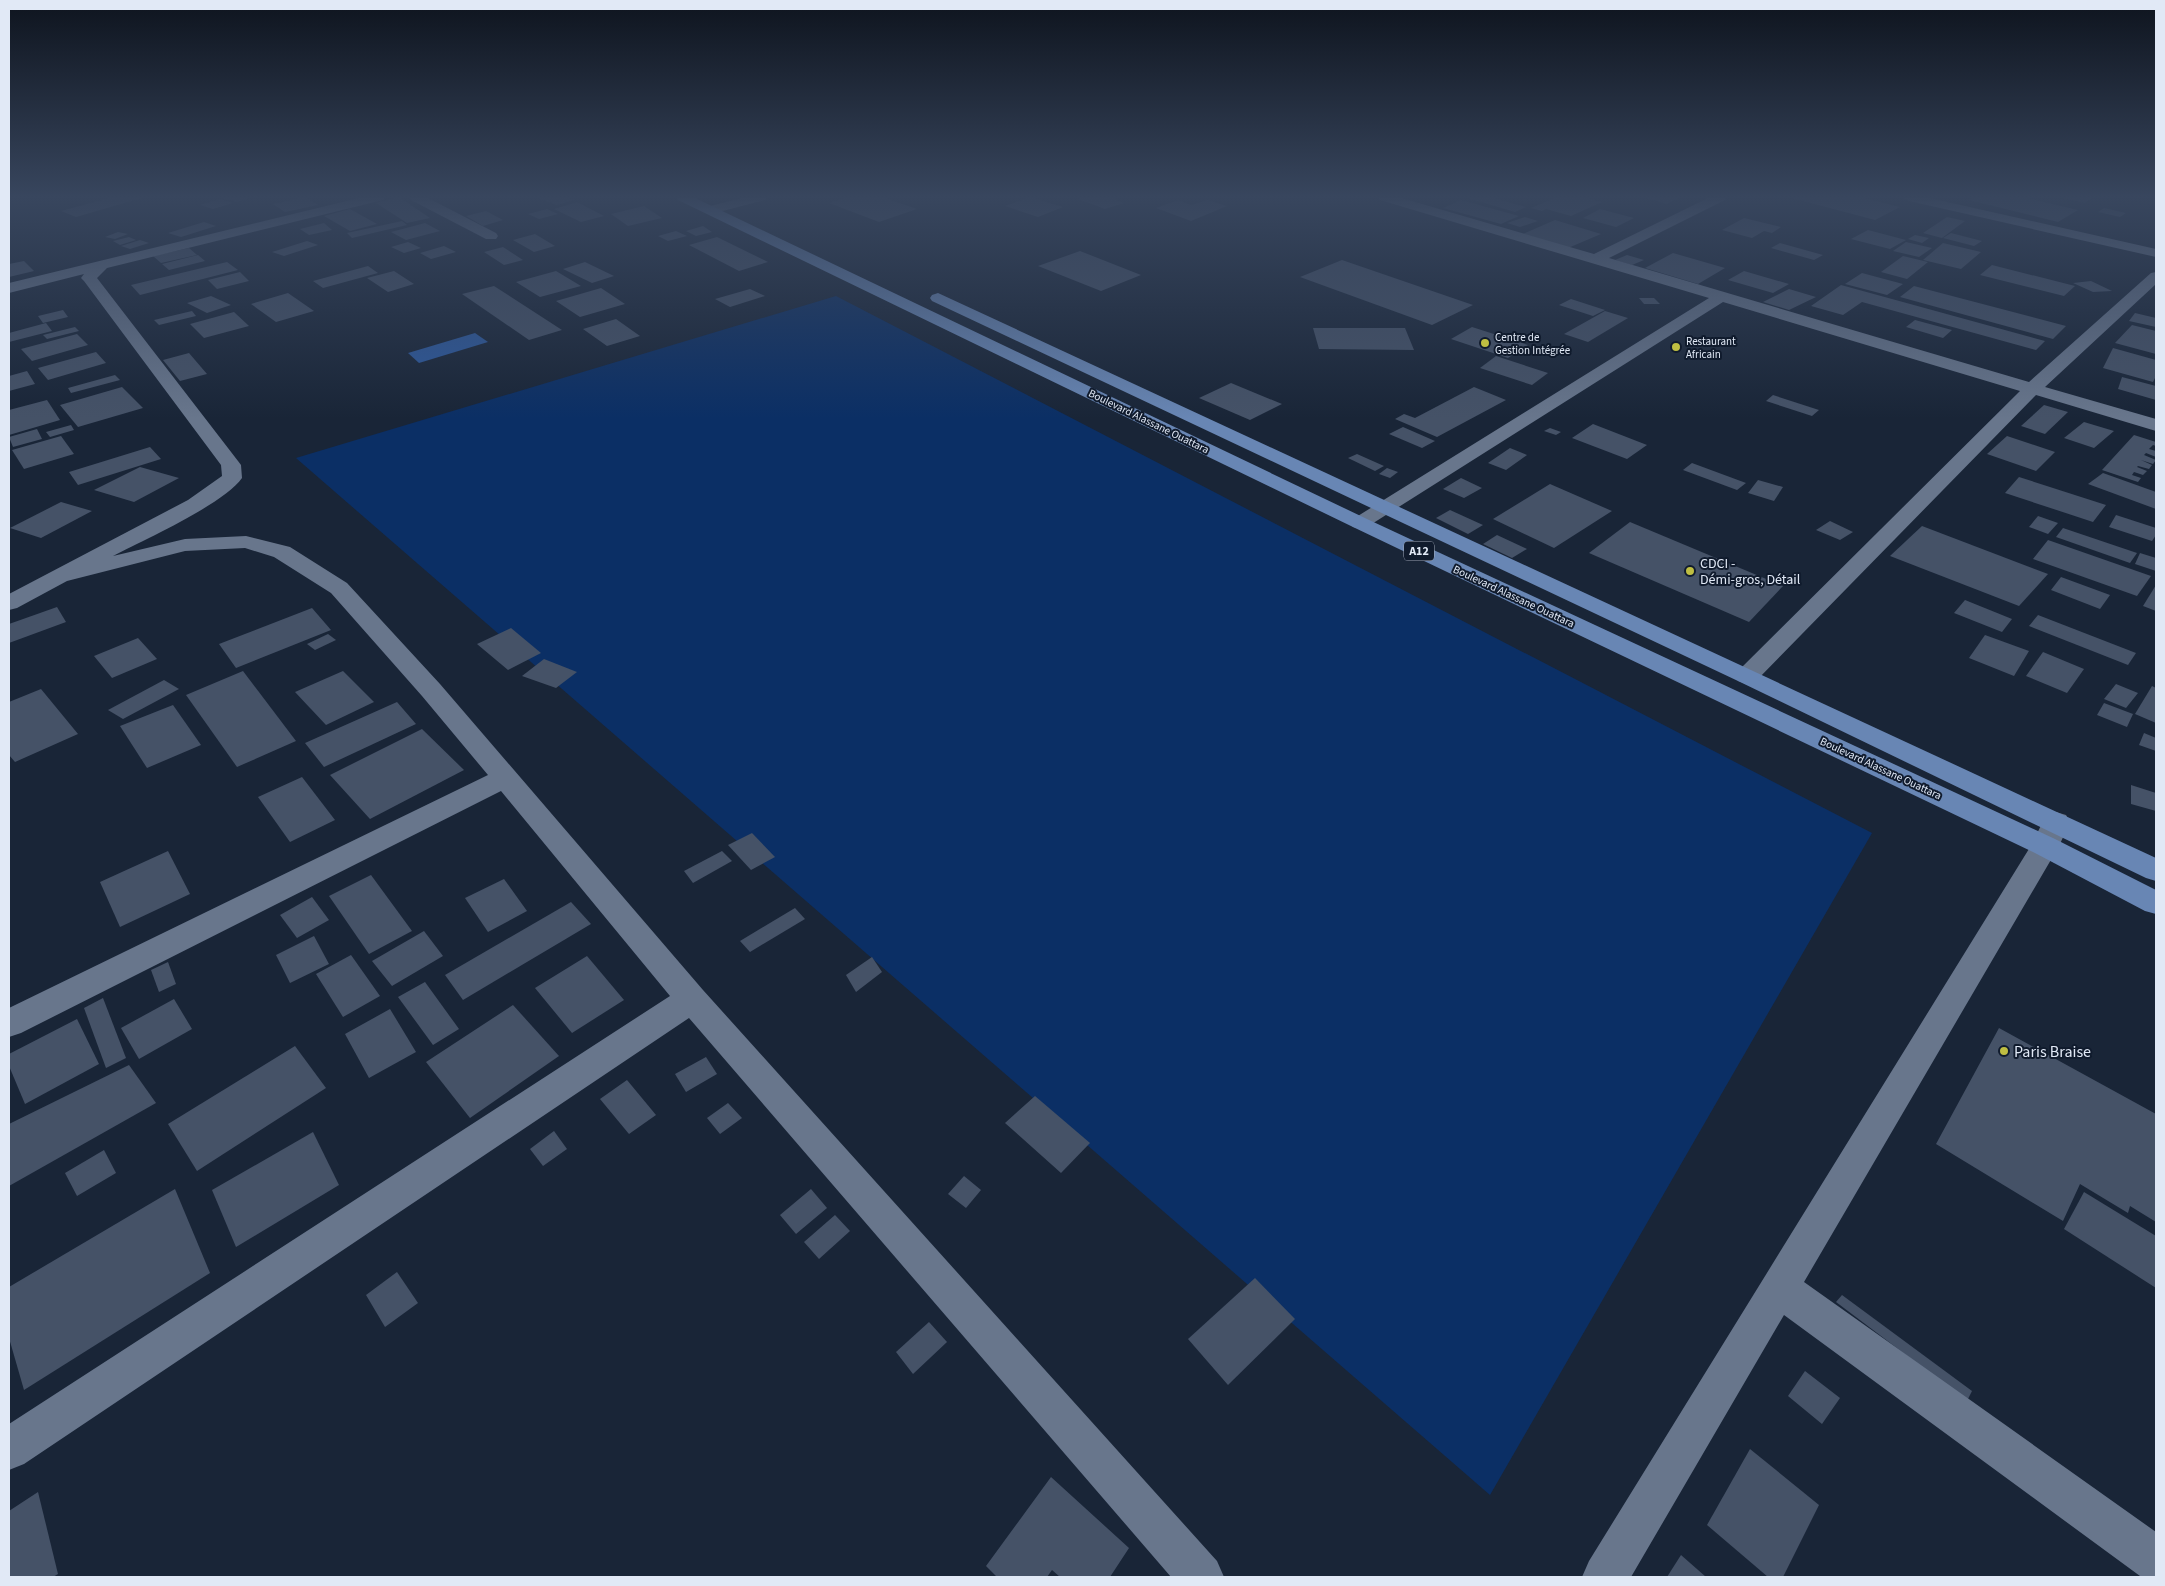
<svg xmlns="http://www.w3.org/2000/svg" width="2165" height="1586" font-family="'Source Sans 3',sans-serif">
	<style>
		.green { fill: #0b2f65 }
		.water { fill: #2d599d }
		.building { fill: #455267 }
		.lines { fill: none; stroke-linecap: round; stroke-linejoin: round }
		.minor { fill: #68768c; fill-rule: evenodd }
		.major { fill: #6886b4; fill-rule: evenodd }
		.poi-dot { fill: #bfbe42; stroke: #101b2d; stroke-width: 2 }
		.labels { text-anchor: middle; stroke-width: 4; stroke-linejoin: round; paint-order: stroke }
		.far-poi-label { font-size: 11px; fill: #e1e9f6; stroke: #101b2d; text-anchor: start }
		.far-street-label { font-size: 11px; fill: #e1e9f6; stroke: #101b2d }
		.shield { fill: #101b2d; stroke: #a2abba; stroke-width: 1 }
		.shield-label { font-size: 12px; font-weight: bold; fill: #e1e9f6 }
		.poi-label { font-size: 14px; fill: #e1e9f6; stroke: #101b2d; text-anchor: start }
		.near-poi-label { font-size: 16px; fill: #e1e9f6; stroke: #101b2d; text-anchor: start }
	</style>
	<rect width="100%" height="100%" fill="#192537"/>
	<polygon class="green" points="836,296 1872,833 1490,1495 296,458"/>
	<polygon class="water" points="475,333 488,342 419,363 408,353"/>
	<g class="building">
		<polygon points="113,197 145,197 76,217 61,211"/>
		<polygon points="226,197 252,197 237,202 223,198"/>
		<polygon points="305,197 318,205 285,212 273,204"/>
		<polygon points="399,197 430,218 407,223 376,203"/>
		<polygon points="536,197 565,197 574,200 557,205"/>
		<polygon points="849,197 882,197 917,209 879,222 829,203"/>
		<polygon points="1030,197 1063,207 1038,217 1005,206"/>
		<polygon points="1085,197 1119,197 1113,199 1124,203 1105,209 1078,199"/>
		<polygon points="1464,197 1489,197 1526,207 1515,212"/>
		<polygon points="1557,197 1583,197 1602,202 1571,216 1546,209 1542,211 1531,208"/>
		<polygon points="1643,197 1672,197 1678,198 1667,204"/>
		<polygon points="1788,197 1859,197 1900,207 1875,220"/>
		<polygon points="1976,197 2022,197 2078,210 2058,222 1969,200"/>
		<polygon points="2059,197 2093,197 2085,203"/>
		<polygon points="220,199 233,203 213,209 200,205"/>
		<polygon points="1178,200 1191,205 1208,200 1227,206 1191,221 1156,208"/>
		<polygon points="1461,200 1519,216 1501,224 1443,208"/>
		<polygon points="577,202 604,216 581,222 554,209"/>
		<polygon points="644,206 662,218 628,226 611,214"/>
		<polygon points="2104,208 2126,213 2120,217 2098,212"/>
		<polygon points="350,209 377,224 350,231 324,216"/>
		<polygon points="547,209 558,214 539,219 528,214"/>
		<polygon points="1600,209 1634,218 1616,227 1583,218"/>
		<polygon points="486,211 503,220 483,226 466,216"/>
		<polygon points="1525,217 1538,221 1520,227 1507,223"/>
		<polygon points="1947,217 1965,221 1942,238 1923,233"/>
		<polygon points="1744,218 1781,227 1772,233 1764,231 1752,238 1722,230"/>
		<polygon points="1555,220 1601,234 1568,248 1523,234"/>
		<polygon points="402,221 407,225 352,238 347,233"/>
		<polygon points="204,222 216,226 181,237 168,233"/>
		<polygon points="324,223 332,230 309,235 300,229"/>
		<polygon points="425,223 440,231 406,240 391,232"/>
		<polygon points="703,226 712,232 696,236 686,231"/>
		<polygon points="1868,230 1906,240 1890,249 1851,239"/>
		<polygon points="676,231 687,236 668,241 658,236"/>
		<polygon points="118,232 128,234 115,239 105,237"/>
		<polygon points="1951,233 1982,241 1974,246 1943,238"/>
		<polygon points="535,234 555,246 534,252 513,240"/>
		<polygon points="1915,235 1929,238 1922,243 1908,239"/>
		<polygon points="129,237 136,240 120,245 113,241"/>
		<polygon points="717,237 768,262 739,271 689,245"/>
		<polygon points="140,240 149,243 130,249 121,246"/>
		<polygon points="307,241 318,245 284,256 272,252"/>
		<polygon points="408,242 421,248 404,253 391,247"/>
		<polygon points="1906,242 1932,248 1919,257 1893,251"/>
		<polygon points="1780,243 1823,255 1814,260 1771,248"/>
		<polygon points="1943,243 1981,252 1961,269 1923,260"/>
		<polygon points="444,246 456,252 431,259 420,253"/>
		<polygon points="503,247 523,260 504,265 484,252"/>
		<polygon points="189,248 197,255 161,263 153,256"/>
		<polygon points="1080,251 1141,275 1101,291 1038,266"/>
		<polygon points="1673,253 1725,268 1698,284 1645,268"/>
		<polygon points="198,255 205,261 169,270 162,264"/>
		<polygon points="1627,255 1644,260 1632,265 1615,260"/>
		<polygon points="1903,256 1928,262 1907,279 1881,272"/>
		<polygon points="1342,260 1473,305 1432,325 1300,277"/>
		<polygon points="24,261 34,271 9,277 9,264"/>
		<polygon points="227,262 238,270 140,295 131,285"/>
		<polygon points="585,262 614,276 592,283 563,269"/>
		<polygon points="1992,265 2075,286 2064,296 1980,275"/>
		<polygon points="368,266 378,273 323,288 313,281"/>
		<polygon points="394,271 414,284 388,292 367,278"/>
		<polygon points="556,271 581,286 540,297 516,282"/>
		<polygon points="1744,271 1789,284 1773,293 1728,280"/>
		<polygon points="240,272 249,281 217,289 208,280"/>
		<polygon points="1862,273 1903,284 1887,295 1845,284"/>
		<polygon points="2091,281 2112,291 2093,292 2073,283"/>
		<polygon points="1841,285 2045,341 2036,350 1862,302 1843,315 1811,306"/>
		<polygon points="494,286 562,330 529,340 462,294"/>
		<polygon points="1914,286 2066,326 2053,339 1900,297"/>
		<polygon points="601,288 625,304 580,317 556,301"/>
		<polygon points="750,289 765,296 730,307 715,299"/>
		<polygon points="1789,289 1816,297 1789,310 1763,302"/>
		<polygon points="288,293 314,311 276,322 251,304"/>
		<polygon points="211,296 231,305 207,313 187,303"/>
		<polygon points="1639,298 1654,298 1660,304 1644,304"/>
		<polygon points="1571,299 1605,310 1593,316 1559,305"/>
		<polygon points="63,310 68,317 43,323 38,316"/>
		<polygon points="192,311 196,316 159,325 154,320"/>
		<polygon points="1605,311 1628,318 1588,342 1564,334"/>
		<polygon points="234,312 249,326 204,338 190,324"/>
		<polygon points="2135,313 2156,318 2156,327 2129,321"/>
		<polygon points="616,319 640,336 607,346 583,329"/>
		<polygon points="1915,320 1952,330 1943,338 1906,327"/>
		<polygon points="46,323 52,331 9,342 9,333"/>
		<polygon points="2132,325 2156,331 2156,354 2115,343"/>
		<polygon points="75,327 79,331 47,339 43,335"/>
		<polygon points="1472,327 1528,345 1508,358 1451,339"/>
		<polygon points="1313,328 1405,328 1414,350 1319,349"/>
		<polygon points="77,334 88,345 32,361 21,349"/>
		<polygon points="2113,348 2156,360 2156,376 2153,382 2103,368"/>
		<polygon points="96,352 106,363 48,380 38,368"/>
		<polygon points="189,353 207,374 180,381 163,360"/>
		<polygon points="1496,356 1548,373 1532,385 1480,368"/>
		<polygon points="27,371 35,384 9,391 9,376"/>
		<polygon points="115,375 120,380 71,393 68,388"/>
		<polygon points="2122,377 2156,386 2156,400 2118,389"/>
		<polygon points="1231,383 1282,404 1250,420 1199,398"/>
		<polygon points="122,387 143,408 78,427 60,405"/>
		<polygon points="1474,387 1506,400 1437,437 1395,419 1404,414 1415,418"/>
		<polygon points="1773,395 1819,410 1812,416 1766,401"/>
		<polygon points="47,400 60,420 9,435 9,410"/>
		<polygon points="2044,405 2068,412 2045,434 2021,426"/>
		<polygon points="2084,422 2114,431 2094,448 2064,438"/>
		<polygon points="1593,424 1647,445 1627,459 1572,438"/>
		<polygon points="71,425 74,430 50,437 46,432"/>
		<polygon points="1403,427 1435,441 1422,448 1389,434"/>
		<polygon points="1550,428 1561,432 1556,435 1544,431"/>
		<polygon points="37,429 42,439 13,447 9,437"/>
		<polygon points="2134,435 2156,442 2156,446 2153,445 2149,449 2156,451 2156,457 2146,453 2144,455 2156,460 2153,464 2141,460 2152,465 2149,469 2138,466 2137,467 2147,471 2143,475 2134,472 2132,475 2141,478 2138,482 2102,470"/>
		<polygon points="61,436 74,454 24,469 12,450"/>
		<polygon points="2007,436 2055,452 2036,471 1987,454"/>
		<polygon points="150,447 161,459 78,485 69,472"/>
		<polygon points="1510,448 1527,455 1506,470 1488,463"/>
		<polygon points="1357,454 1384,466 1375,471 1348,458"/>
		<polygon points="1692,463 1746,483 1737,490 1683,470"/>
		<polygon points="140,467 179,478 134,502 94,490"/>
		<polygon points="1387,468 1398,472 1390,478 1379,474"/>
		<polygon points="2103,473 2156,492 2156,509 2088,484"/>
		<polygon points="2019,477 2106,505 2093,522 2005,493"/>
		<polygon points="1461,478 1482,488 1464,498 1443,489"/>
		<polygon points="1758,480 1783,487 1774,501 1748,493"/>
		<polygon points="1550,484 1612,511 1554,548 1493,519"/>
		<polygon points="61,502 92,511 41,538 10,528"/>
		<polygon points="1450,510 1483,525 1468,534 1436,518"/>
		<polygon points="2116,515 2156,528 2156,535 2152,541 2109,527"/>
		<polygon points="2038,516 2058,523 2048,534 2029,527"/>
		<polygon points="1830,521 1853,532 1840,540 1816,530"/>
		<polygon points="1630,522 1783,586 1749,622 1589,553"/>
		<polygon points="1922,526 2048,574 2019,606 1890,556"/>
		<polygon points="2063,528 2137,553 2130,563 2056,537"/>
		<polygon points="1497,535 1527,549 1512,558 1483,544"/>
		<polygon points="2048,540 2151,576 2137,596 2033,559"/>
		<polygon points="2140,553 2156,558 2156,571 2135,564"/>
		<polygon points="2061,577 2110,595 2100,609 2051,590"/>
		<polygon points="2156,585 2156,611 2143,606"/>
		<polygon points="1965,600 2012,619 2002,632 1954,613"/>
		<polygon points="57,607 66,622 9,643 9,624"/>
		<polygon points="312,608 331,630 236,668 219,644"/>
		<polygon points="2038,615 2136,653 2128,665 2029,626"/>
		<polygon points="511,628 541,653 508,670 477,644"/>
		<polygon points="328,634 336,640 315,650 307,644"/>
		<polygon points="1985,635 2029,651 2014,676 1969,658"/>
		<polygon points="138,638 157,659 112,678 94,656"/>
		<polygon points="2043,652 2084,669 2067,693 2026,676"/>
		<polygon points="544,659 577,672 556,688 522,676"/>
		<polygon points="243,671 296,741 237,767 186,695"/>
		<polygon points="343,671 374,702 326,725 295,692"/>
		<polygon points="164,680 179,689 123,719 108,710"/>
		<polygon points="2116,684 2138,693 2126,708 2104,699"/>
		<polygon points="2152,686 2156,688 2156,723 2135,714"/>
		<polygon points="41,689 78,734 15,762 9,755 9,702"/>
		<polygon points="397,702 416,724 324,767 305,743"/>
		<polygon points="2104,703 2133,714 2127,727 2097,715"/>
		<polygon points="173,705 201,745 147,768 120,726"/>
		<polygon points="422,729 464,770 370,819 330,775"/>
		<polygon points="2144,733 2156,738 2156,751 2139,745"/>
		<polygon points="302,777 335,820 290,842 258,797"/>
		<polygon points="2131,785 2156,793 2156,811 2131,804"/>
		<polygon points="752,833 775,857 751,870 728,845"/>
		<polygon points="168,851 190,894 120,927 100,882"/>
		<polygon points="722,851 732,861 693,883 684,871"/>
		<polygon points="371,875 412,931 369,954 329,896"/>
		<polygon points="504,879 527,911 488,932 465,898"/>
		<polygon points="312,897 329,920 297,938 280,915"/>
		<polygon points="571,902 591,924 463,1000 445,975"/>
		<polygon points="795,908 805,919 750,952 740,941"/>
		<polygon points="424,931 443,956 392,986 372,961"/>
		<polygon points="314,936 329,964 290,983 276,955"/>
		<polygon points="351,955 380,996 343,1017 316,974"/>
		<polygon points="587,956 624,1000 572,1033 535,988"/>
		<polygon points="872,957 882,972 856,992 846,975"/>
		<polygon points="168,962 176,984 159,992 151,970"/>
		<polygon points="425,982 459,1029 433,1045 398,997"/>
		<polygon points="103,998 126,1058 106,1068 84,1008"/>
		<polygon points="174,999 192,1029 139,1059 121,1028"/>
		<polygon points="513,1005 559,1056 470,1118 426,1062"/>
		<polygon points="390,1009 416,1052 369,1078 345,1034"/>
		<polygon points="77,1019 99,1064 25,1104 9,1066 9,1054"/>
		<polygon points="1999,1028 2156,1114 2156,1222 2130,1206 2128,1213 2080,1184 2063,1221 1936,1144"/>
		<polygon points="295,1046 326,1088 197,1171 168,1124"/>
		<polygon points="706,1057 717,1074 686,1092 675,1074"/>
		<polygon points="129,1065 156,1103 9,1186 9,1124"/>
		<polygon points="627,1080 656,1115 629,1134 600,1099"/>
		<polygon points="1035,1096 1090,1143 1061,1173 1005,1123"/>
		<polygon points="728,1103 742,1118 720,1134 707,1118"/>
		<polygon points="554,1131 567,1149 543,1166 530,1149"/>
		<polygon points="313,1132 339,1185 236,1247 212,1190"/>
		<polygon points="104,1150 116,1173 77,1196 65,1173"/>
		<polygon points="964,1176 981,1190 966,1208 948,1194"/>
		<polygon points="175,1189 210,1273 24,1390 9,1338 9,1287"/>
		<polygon points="811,1189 827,1208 796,1234 780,1215"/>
		<polygon points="2084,1192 2156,1236 2156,1288 2064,1229"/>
		<polygon points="835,1215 850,1231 819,1259 804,1242"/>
		<polygon points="397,1272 418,1303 385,1327 366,1295"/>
		<polygon points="1255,1278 1295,1319 1228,1385 1188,1339"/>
		<polygon points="1842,1295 1972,1391 1967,1401 1836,1302"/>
		<polygon points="929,1322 947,1342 913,1374 896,1352"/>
		<polygon points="1805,1371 1840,1398 1822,1424 1788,1396"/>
		<polygon points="1750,1449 1819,1505 1783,1577 1768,1577 1707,1525"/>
		<polygon points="1051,1477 1129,1548 1110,1577 1060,1577 1052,1570 1047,1577 997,1577 986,1566"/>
		<polygon points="38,1492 58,1574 53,1577 9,1577 9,1511"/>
		<polygon points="1681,1555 1706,1577 1667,1577"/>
	</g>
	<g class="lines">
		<g class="minor">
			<path d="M363 197H385L383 200 107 268 97 278 238 461 241 465 242 478C224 504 144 540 113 556L185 539 246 536 290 547 347 583 440 684 703 990 1217 1561 1224 1577H1171L689 1018 24 1464 9 1470V1424L670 996 501 791 21 1033 9 1037V1008L488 775 422 696 331 593 274 557 245 548 185 551 67 581 17 608 9 610V594L188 500 222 476 221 465 84 281 81 278 84 274 9 293V283Z"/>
			<polygon points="409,197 426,197 496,233 498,236 496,239 486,239 411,200"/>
			<polygon points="746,197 767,197 765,200 711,214 704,210 706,207"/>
			<polygon points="1378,197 1398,197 1594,254 1710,197 1726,197 1725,200 1609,258 2029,382 2151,273 2156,272 2156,284 2045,387 2156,419 2156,431 2036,395 1756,681 1747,684 1738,681 1735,676 1738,671 2020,391 1723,302 1367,527 1360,529 1353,527 1349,523 1353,519 1709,298 1380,200"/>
			<polygon points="1902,197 1925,197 2156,249 2156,257 1909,201"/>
			<polygon points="2056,812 2066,815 2070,822 2059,846 1804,1282 2156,1532 2156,1577 2140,1576 1784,1315 1631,1577 1582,1577 1589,1561 2032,844 2046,815"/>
		</g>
		<g class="major">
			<polygon points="677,197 693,197 1367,519 2055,839 2156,890 2156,914 2145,911 2035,853 1353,527 678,200"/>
			<polygon points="938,293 2156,858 2156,881 2146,878 1738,681 932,301 930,298 932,295"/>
		</g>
	</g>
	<linearGradient id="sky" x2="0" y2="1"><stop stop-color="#0e141e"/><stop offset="0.47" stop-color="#38465e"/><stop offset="1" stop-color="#38465e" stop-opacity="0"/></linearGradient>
	<rect width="2165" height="419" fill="url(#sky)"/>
	<g class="poi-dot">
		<circle cx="1485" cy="343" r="5"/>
		<circle cx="1676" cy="347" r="5"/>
		<circle cx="1690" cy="571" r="5"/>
		<circle cx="2004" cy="1051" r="5"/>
	</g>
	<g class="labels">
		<g class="far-poi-label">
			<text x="1495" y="341">Centre de<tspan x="1495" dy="13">Gestion Intégrée</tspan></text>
			<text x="1686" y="345">Restaurant<tspan x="1686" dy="13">Africain</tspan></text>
		</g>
		<g class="far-street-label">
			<text transform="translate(1149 421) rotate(26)" y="4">Boulevard Alassane Ouattara</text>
			<text transform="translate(1514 596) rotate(25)" y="4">Boulevard Alassane Ouattara</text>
			<text transform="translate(1881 768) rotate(25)" y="4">Boulevard Alassane Ouattara</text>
		</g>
		<rect class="shield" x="1404" y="541.5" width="30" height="19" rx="4"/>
		<g class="shield-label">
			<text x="1419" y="555">A12</text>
		</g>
		<g class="poi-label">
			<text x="1700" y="568">CDCI -<tspan x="1700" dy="16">Démi-gros, Détail</tspan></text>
		</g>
		<g class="near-poi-label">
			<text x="2014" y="1057">Paris Braise</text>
		</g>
	</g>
	<rect width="2165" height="1586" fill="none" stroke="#e1e9f6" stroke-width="20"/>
</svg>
